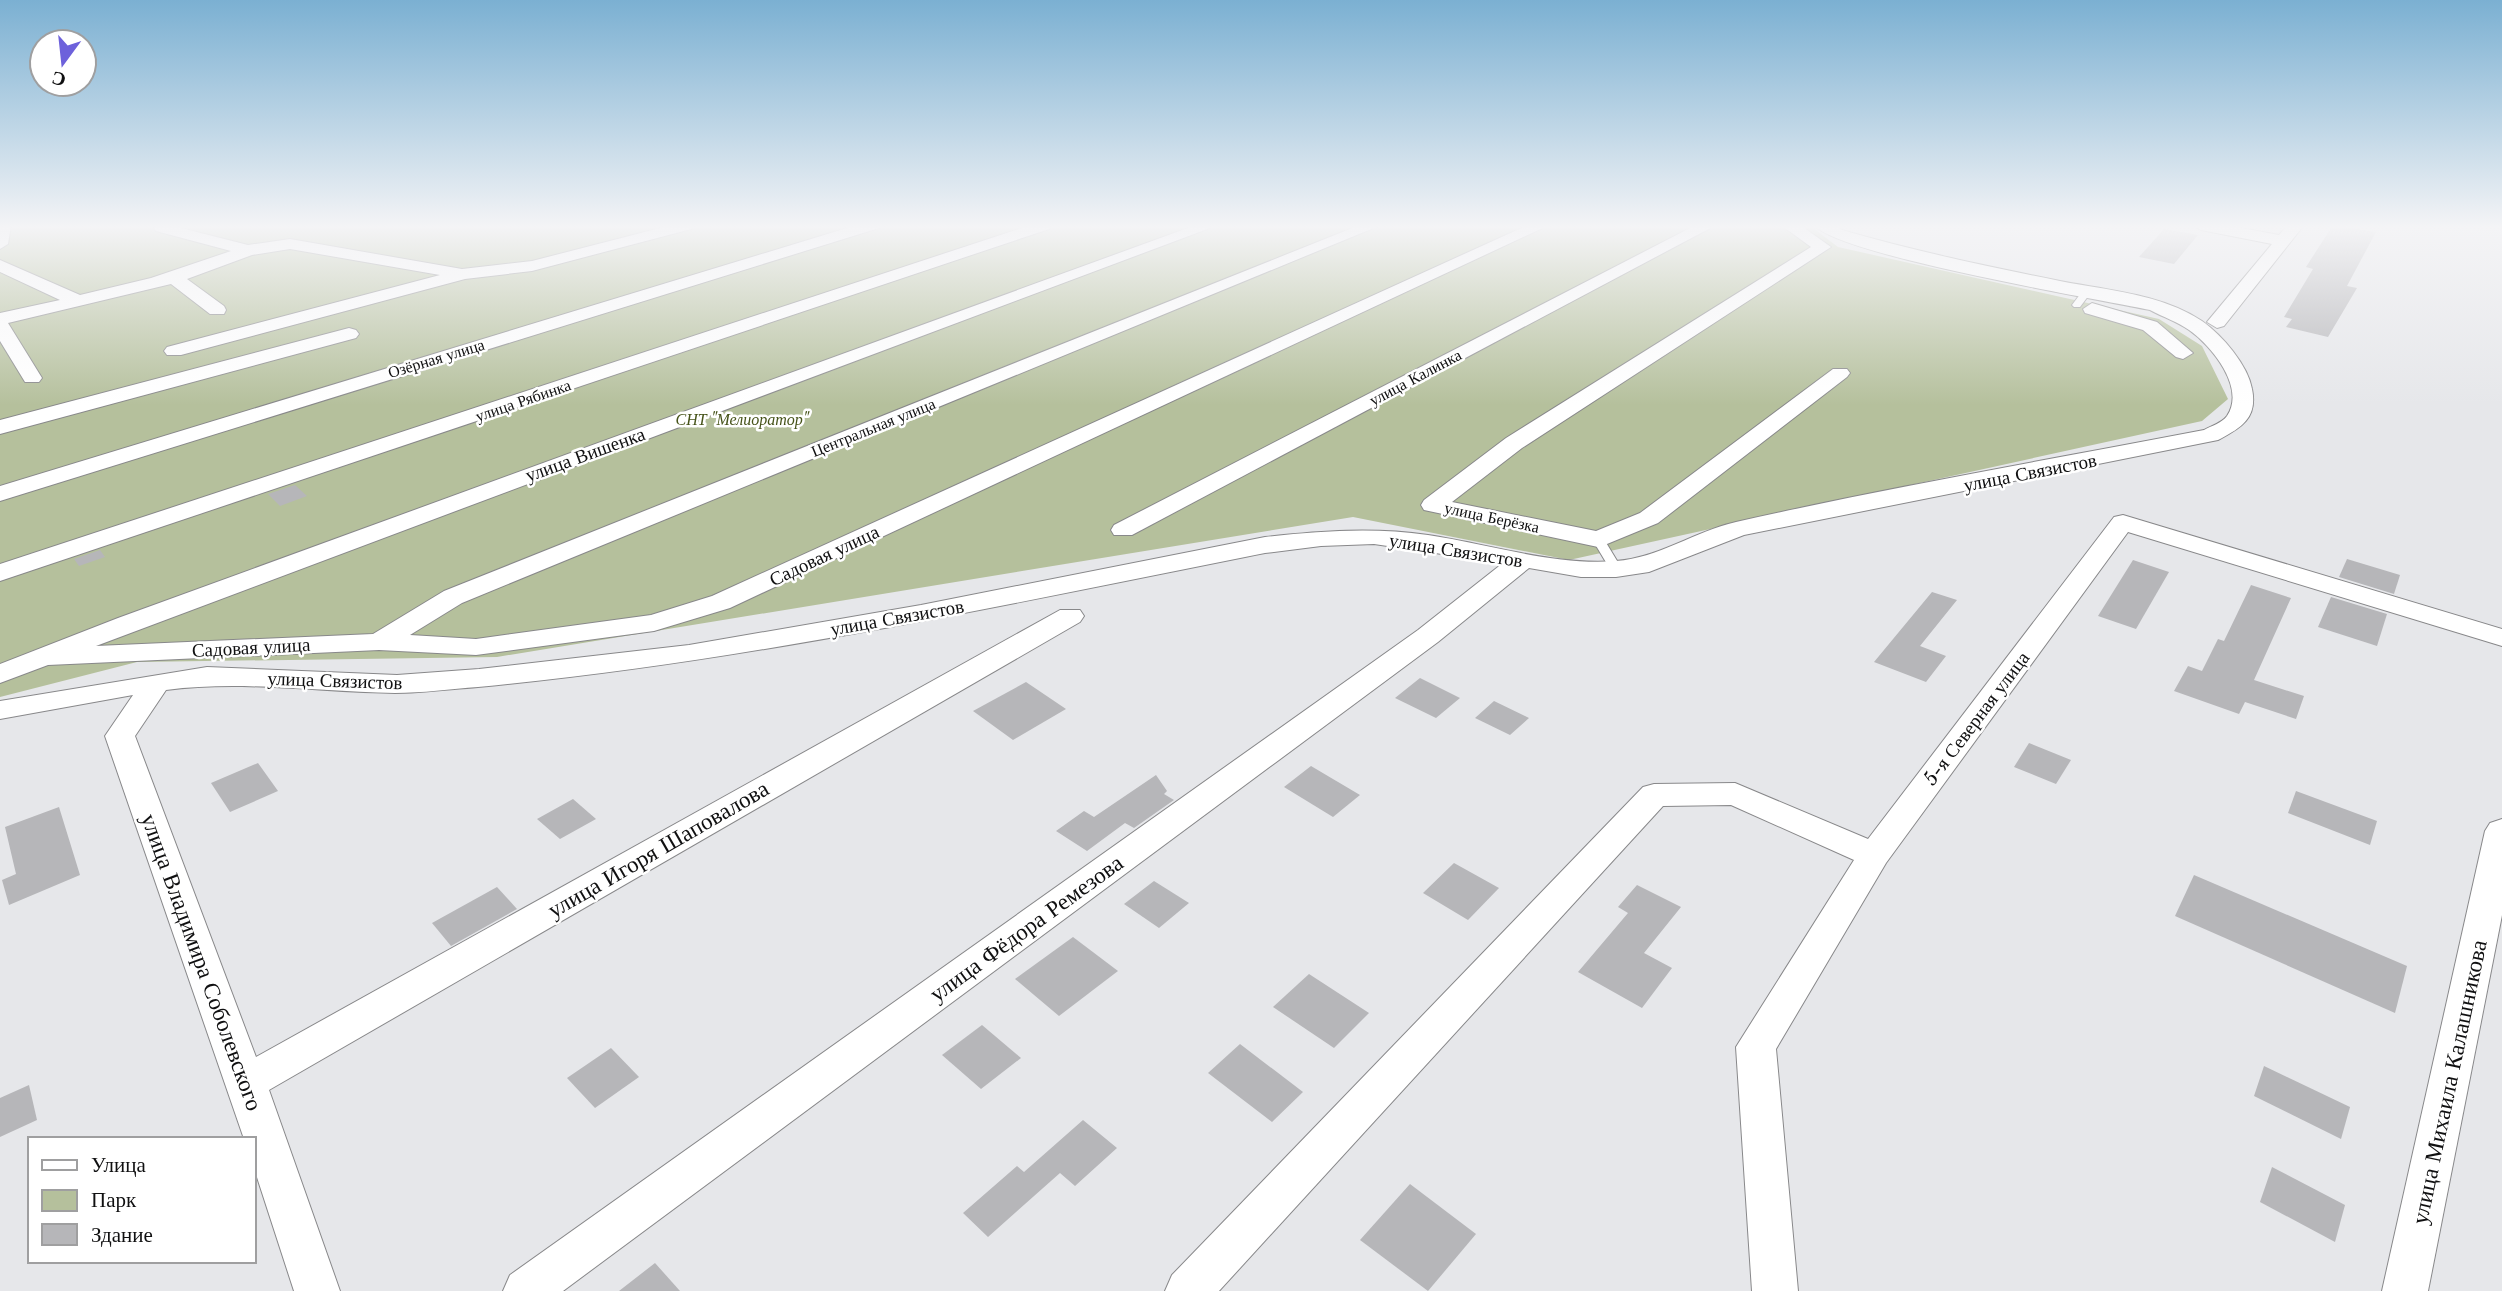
<svg xmlns="http://www.w3.org/2000/svg" width="2502" height="1291" font-family="'Libre Baskerville',serif">
	<style>
		.green { fill: #b5c09c }
		.building { fill: #b6b6b9 }
		.lines { fill: none; stroke-linecap: round; stroke-linejoin: round }
		.lane-casing { stroke: #88888a; stroke-width: 2 }
		.street-casing { stroke: #88888a; stroke-width: 2 }
		.lane { fill: #fff; fill-rule: evenodd }
		.street { fill: #fff; fill-rule: evenodd }
		.labels { text-anchor: middle; stroke-width: 5; stroke-linejoin: round; paint-order: stroke }
		.far-street-label { font-size: 16px; fill: #101011; stroke: #fff }
		.far-park-label { font-size: 16px; font-style: italic; fill: #465319; stroke: #fff }
		.street-label { font-size: 19px; fill: #101011; stroke: #fff }
		.near-street-label { font-size: 23px; fill: #101011; stroke: #fff }
	</style>
	<rect width="100%" height="100%" fill="#e6e7ea"/>
	<polygon class="green" points="0,225 1809,225 1838,247 2159,319 2202,346 2228,399 2202,421 1569,560 1353,517 497,657 137,662 0,697"/>
	<g class="building">
		<polygon points="2333,225 2376,232 2347,286 2357,288 2328,337 2286,327 2292,319 2284,317 2313,269 2306,267"/>
		<polygon points="2164,229 2198,235 2174,264 2139,257"/>
		<polygon points="295,485 307,496 280,506 268,494"/>
		<polygon points="100,550 105,557 79,566 74,559"/>
		<polygon points="2347,559 2400,575 2394,594 2339,577"/>
		<polygon points="2133,560 2169,572 2136,629 2098,616"/>
		<polygon points="2251,585 2291,598 2254,680 2304,696 2296,719 2245,702 2239,714 2174,691 2188,666 2202,671 2218,639 2224,641"/>
		<polygon points="1932,592 1957,600 1920,646 1946,656 1926,682 1874,662"/>
		<polygon points="2331,597 2387,614 2377,646 2318,627"/>
		<polygon points="1420,678 1460,698 1436,718 1395,698"/>
		<polygon points="1026,682 1066,709 1013,740 973,711"/>
		<polygon points="1494,701 1529,718 1510,735 1475,718"/>
		<polygon points="2029,743 2071,760 2056,784 2014,767"/>
		<polygon points="258,763 278,791 230,812 211,783"/>
		<polygon points="1311,766 1360,795 1333,817 1284,787"/>
		<polygon points="1156,775 1167,791 1164,794 1174,800 1134,828 1125,823 1087,851 1056,831 1084,811 1094,817"/>
		<polygon points="2296,791 2377,821 2370,845 2288,813"/>
		<polygon points="573,799 596,819 560,839 537,819"/>
		<polygon points="59,807 80,875 9,905 2,880 16,874 5,827"/>
		<polygon points="1454,863 1499,888 1468,920 1423,893"/>
		<polygon points="2194,875 2407,966 2395,1013 2175,916"/>
		<polygon points="1154,881 1189,903 1159,928 1124,904"/>
		<polygon points="1637,885 1681,907 1644,953 1672,968 1642,1008 1578,972 1628,913 1618,907"/>
		<polygon points="497,887 517,909 451,946 432,923"/>
		<polygon points="1073,937 1118,971 1059,1016 1015,979"/>
		<polygon points="1309,974 1369,1013 1334,1048 1273,1007"/>
		<polygon points="982,1025 1021,1058 981,1089 942,1055"/>
		<polygon points="1240,1044 1303,1092 1272,1122 1208,1073"/>
		<polygon points="611,1048 639,1077 595,1108 567,1078"/>
		<polygon points="2264,1066 2350,1107 2341,1139 2254,1096"/>
		<polygon points="29,1085 37,1120 0,1137 0,1098"/>
		<polygon points="1083,1120 1117,1148 1075,1186 1060,1173 988,1237 963,1213 1017,1166 1024,1172"/>
		<polygon points="2272,1167 2345,1205 2335,1242 2260,1202"/>
		<polygon points="1410,1184 1476,1234 1428,1291 1360,1240"/>
		<polygon points="655,1263 680,1291 619,1291"/>
	</g>
	<g class="lines">
		<g class="lane-casing">
			<g id="lane">
				<polygon points="2084,289 2092,291 2080,307 2074,307 2072,305"/>
				<polygon points="1598,535 1602,536 1622,569 1621,572 1611,572 1610,569 1592,539"/>
			</g>
		</g>
		<g class="street-casing">
			<g id="street">
				<polygon points="0,225 11,225 8,244 0,249"/>
				<polygon points="153,225 169,225 248,245 290,239 462,269 532,261 672,225 697,225 695,228 532,271 465,279 181,355 167,355 164,351 167,347 440,275 290,249 252,255 187,279 224,306 226,310 224,314 210,314 171,284 8,323 42,378 39,382 25,382 0,341 0,313 60,300 0,272 0,260 80,295 151,278 231,251 156,231"/>
				<polygon points="857,225 881,225 879,228 0,501 0,486"/>
				<polygon points="1031,225 1054,225 1052,228 0,581 0,564"/>
				<polygon points="1196,225 1218,225 96,646 373,634 444,591 1360,225 1381,225 462,603 410,635 476,639 651,615 712,596 1528,225 1549,225 730,608 654,631 476,655 379,650 48,665 0,683 0,664 118,618"/>
				<polygon points="1696,225 1716,225 1132,535 1114,535 1111,530 1114,525"/>
				<polygon points="1781,225 1800,225 1831,247 1522,448 1452,502 1596,531 1640,513 1833,369 1847,369 1850,373 1847,377 1658,523 1607,544 1598,547 1424,510 1421,505 1424,500 1506,438 1811,247"/>
				<path d="M1814 225H1833L1842 230C1914 251 1986 266 2060 281 2106 290 2162 294 2202 321 2222 335 2248 365 2252 389 2258 418 2241 428 2218 440L1744 535 1649 572 1616 577H1581L1529 568 1438 642 563 1291H503L510 1275 1418 630 1503 563 1374 544 1321 546 1265 553C1004 605 743 662 478 687 451 689 422 693 395 693 319 692 242 680 166 690L135 736 256 1057 1060 610H1080L1084 616 1080 622 269 1090 340 1291H294L254 1168V1139H244L105 736 133 695 0 719V701L207 667 397 675 479 669 689 645 921 605 1265 537C1320 531 1373 527 1428 535 1489 544 1555 566 1616 561 1659 558 1695 531 1736 522 1891 487 2048 460 2204 430 2211 426 2222 423 2227 416 2246 388 2212 346 2189 330 2178 322 2163 317 2150 310 2097 299 1838 255 1814 225Z"/>
				<polygon points="2193,225 2225,225 2279,235 2288,225 2304,225 2224,326 2217,328 2207,322 2272,244 2201,230"/>
				<polygon points="2092,303 2157,322 2193,353 2183,359 2176,357 2143,330 2085,313 2083,309"/>
				<polygon points="349,328 356,330 359,334 356,338 0,434 0,420"/>
				<polygon points="2123,515 2502,629 2502,646 2128,532 1886,863 1776,1049 1798,1291 1752,1291 1736,1047 1854,860 1731,805 1663,806 1219,1291 1165,1291 1172,1275 1643,787 1654,784 1735,783 1868,839 2114,517"/>
				<polygon points="2502,819 2502,915 2428,1291 2382,1291 2485,831 2490,823"/>
			</g>
		</g>
		<use href="#lane" class="lane"/>
		<use href="#street" class="street"/>
	</g>
	<linearGradient id="sky" x2="0" y2="1"><stop stop-color="#7bb0d2"/><stop offset="0.56" stop-color="#f4f4f6"/><stop offset="1" stop-color="#f4f4f6" stop-opacity="0"/></linearGradient>
	<rect width="2502" height="405" fill="url(#sky)"/>
	<g class="labels">
		<g class="far-street-label">
			<text transform="translate(436 358) rotate(-17)" y="6">Озёрная улица</text>
			<text transform="translate(1415 377) rotate(-28)" y="6">улица Калинка</text>
			<text transform="translate(523 400) rotate(-19)" y="6">улица Рябинка</text>
			<text transform="translate(873 427) rotate(-22)" y="6">Центральная улица</text>
			<text transform="translate(1492 517) rotate(12)" y="6">улица Берёзка</text>
		</g>
		<g class="far-park-label">
			<text x="742" y="425">СНТ "Мелиоратор"</text>
		</g>
		<g class="street-label">
			<text transform="translate(585 454) rotate(-20)" y="7">улица Вишенка</text>
			<text transform="translate(2030 472) rotate(-11)" y="7">улица Связистов</text>
			<text transform="translate(1456 550) rotate(9)" y="7">улица Связистов</text>
			<text transform="translate(824 555) rotate(-25)" y="7">Садовая улица</text>
			<text transform="translate(897 617) rotate(-10)" y="7">улица Связистов</text>
			<text transform="translate(251 647) rotate(-3)" y="7">Садовая улица</text>
			<text transform="translate(335 680) rotate(2)" y="7">улица Связистов</text>
			<text transform="translate(1976 718) rotate(-53)" y="7">5-я Северная улица</text>
		</g>
		<g class="near-street-label">
			<text transform="translate(658 849) rotate(-30)" y="8">улица Игоря Шаповалова</text>
			<text transform="translate(1026 928) rotate(-36)" y="8">улица Фёдора Ремезова</text>
			<text transform="translate(202 962) rotate(70)" y="8">улица Владимира Соболевского</text>
			<text transform="translate(2449 1082) rotate(-78)" y="8">улица Михаила Калашникова</text>
		</g>
	</g>
	<rect x="28" y="1137" width="228" height="126" fill="#ffffff" stroke="#9f9fa0" stroke-width="2"/>
	<rect x="42" y="1160" width="35" height="10" fill="#ffffff" stroke="#9f9fa0" stroke-width="2"/>
	<text x="91" y="1172" font-size="21" fill="#101011">Улица</text>
	<rect x="42" y="1190" width="35" height="21" fill="#b5c09c" stroke="#9f9fa0" stroke-width="2"/>
	<text x="91" y="1207" font-size="21" fill="#101011">Парк</text>
	<rect x="42" y="1224" width="35" height="21" fill="#b6b6b9" stroke="#9f9fa0" stroke-width="2"/>
	<text x="91" y="1242" font-size="21" fill="#101011">Здание</text>
	<g transform="translate(63 63) rotate(195)"><circle r="33" fill="#ffffff" stroke="#9f9fa0" stroke-width="2"/>
	<path d="M0-5L12 26L0 18L-12 26Z" fill="#6d61db"/>
	<text y="-10" font-size="19" font-weight="bold" text-anchor="middle" fill="#101011">С</text>
	</g>
</svg>
